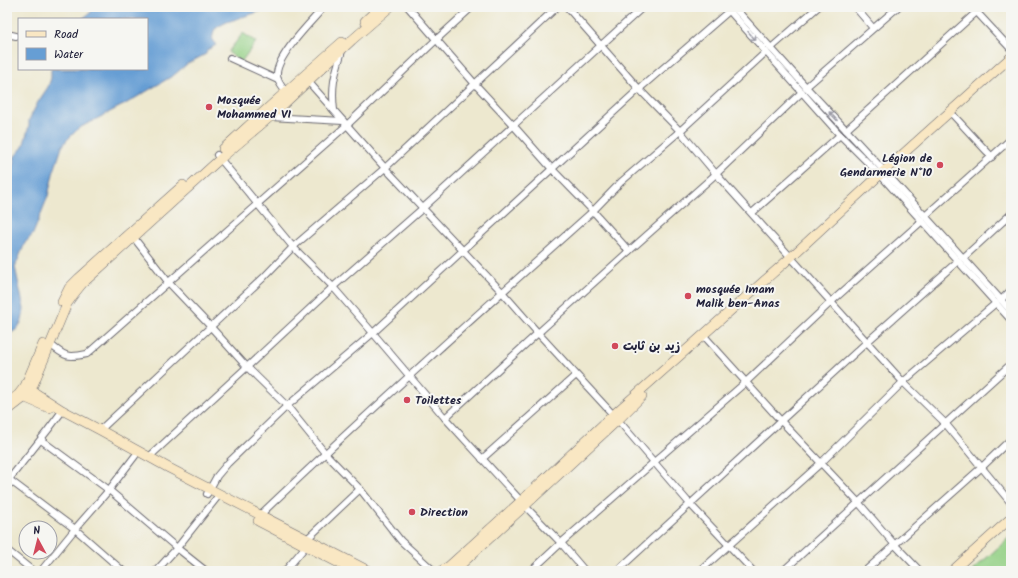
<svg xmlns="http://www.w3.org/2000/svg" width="1018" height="578" font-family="Kalam,'Playpen Sans Arabic',sans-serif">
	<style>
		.green { fill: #93d084; stroke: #5a7960 }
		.water { fill: #669ed4; stroke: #446088 }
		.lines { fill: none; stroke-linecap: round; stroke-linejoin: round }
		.street-casing { stroke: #69676f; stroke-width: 8 }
		.secondary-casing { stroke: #69676f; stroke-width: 10 }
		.street { stroke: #fff; stroke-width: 6 }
		.secondary { stroke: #f9e7c3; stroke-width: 9 }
		.oneway { stroke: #9c9ca7 }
		.poi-dot { fill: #d1495b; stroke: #f6f6f2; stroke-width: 1.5 }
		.labels { text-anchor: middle; stroke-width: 4; stroke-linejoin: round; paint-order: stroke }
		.poi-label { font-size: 12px; font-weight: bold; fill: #22223b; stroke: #f6f6f2; text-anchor: start }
	</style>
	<rect width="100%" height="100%" fill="#f6f6f2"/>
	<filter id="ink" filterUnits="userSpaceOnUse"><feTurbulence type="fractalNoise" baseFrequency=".025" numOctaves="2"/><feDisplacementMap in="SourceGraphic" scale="8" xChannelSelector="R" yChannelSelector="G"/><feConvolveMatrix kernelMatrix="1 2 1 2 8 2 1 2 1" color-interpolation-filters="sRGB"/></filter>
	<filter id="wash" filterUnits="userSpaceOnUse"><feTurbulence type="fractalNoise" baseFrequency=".012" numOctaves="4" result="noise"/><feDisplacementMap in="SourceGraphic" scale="16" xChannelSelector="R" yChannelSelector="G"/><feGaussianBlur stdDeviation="0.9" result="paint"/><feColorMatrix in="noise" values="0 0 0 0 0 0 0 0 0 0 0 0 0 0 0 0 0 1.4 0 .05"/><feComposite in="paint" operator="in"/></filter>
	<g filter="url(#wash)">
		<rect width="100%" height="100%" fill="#ede8cf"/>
		<g class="green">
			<polygon points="243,33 256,42 241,62 228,52"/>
			<polygon points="1011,536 1011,571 972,571"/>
		</g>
		<polygon class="water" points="95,7 286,7 264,10 227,22 219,26 214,30 212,40 216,45 207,50 206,54 187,64 174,75 127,103 79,128 66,141 62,147 53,174 48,196 33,234 25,243 15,267 24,309 22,321 17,329 7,336 7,181 11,176 15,156 23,147 29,126 29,120 38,102 48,87 51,78 51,69 147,69 147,19 82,19 90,13"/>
	</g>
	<g filter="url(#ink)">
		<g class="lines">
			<g class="street-casing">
				<g id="street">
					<polyline points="408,7 475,84 513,125 552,169 593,211 629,251 538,333 445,418"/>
					<polyline points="567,7 639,89 680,131 716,174 831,302 903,382 945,423 1011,503"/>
					<polyline points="726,7 840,135 884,179 1011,320"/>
					<polyline points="734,7 806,87 888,175 1011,311"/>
					<polyline points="855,7 873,28"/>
					<polyline points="972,7 1011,49"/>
					<polyline points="7,34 16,36"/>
					<polyline points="771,48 818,7"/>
					<polyline points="230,58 278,80"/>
					<polyline points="306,79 385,168 502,292 538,333 618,420 690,504 753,571"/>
					<polyline points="806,87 898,7"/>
					<path d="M286 92C282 87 278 83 277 76 275 57 312 21 324 7"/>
					<path d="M334 110C331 85 335 74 342 51"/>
					<polyline points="953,115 992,157"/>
					<polyline points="270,117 343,121"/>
					<polyline points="846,130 982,7"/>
					<polyline points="217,155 293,247 333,287 373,333 445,418 521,501"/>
					<polyline points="752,213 840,135"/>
					<polyline points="925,216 1011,139"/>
					<polyline points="134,238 169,283 210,326 247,367 287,406 325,453 360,489 401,541 434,571"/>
					<polyline points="629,251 716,174 802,92"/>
					<polyline points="963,258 1011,214"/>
					<polyline points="1001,300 1011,290"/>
					<polyline points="706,338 781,421 858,502 895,545 920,571"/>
					<path d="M50 344C65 357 68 358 87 354L347 125 437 39 472 7"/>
					<polyline points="100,430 263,278 293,247 385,168 557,7"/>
					<polyline points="41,440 109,490 177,548 206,571"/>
					<polyline points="149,457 247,367 333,287 423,208 643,7"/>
					<polyline points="482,459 576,375"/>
					<polyline points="7,478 75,529 123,571"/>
					<polyline points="7,482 48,430 60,414"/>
					<polyline points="207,494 217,476 228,463 287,406 373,333 639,89 729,11"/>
					<polyline points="525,506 561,543 585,571"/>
					<path d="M260 515C369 411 481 311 593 211L621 182 680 131 766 52"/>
					<polyline points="307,539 360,489"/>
					<polyline points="7,550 33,571"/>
					<polyline points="41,571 75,529 109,490 135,456"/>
					<polyline points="156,571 177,548 219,495"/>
					<polyline points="285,571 306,546"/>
					<polyline points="531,571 561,543 746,382 831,302 922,221"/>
					<polyline points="617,571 867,342 958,261"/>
					<polyline points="700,571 821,463 903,382 996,303"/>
					<polyline points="783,571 1011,364"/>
					<polyline points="865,571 982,467 1011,439"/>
				</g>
			</g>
			<g class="secondary-casing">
				<g id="secondary">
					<polyline points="365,21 380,7"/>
					<path d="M223 149C262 113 302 77 342 42"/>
					<polyline points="62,302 69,288 79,278 183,185"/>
					<polyline points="26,387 62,410 100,430 169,468 369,571"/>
					<polyline points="21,396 49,408"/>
					<polyline points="7,403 18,395 25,386 43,344"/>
					<polyline points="7,411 25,397 31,390 67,304 74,294 82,284 220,159 270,117 352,40 390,7"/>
					<polyline points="258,521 354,571"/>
					<polyline points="441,571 449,566 521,501 613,415 791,257 884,171 1011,57"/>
					<polyline points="454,571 618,420 642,396"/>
					<polyline points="952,571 1011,518"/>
				</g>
			</g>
			<use href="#street" class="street"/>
			<use href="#secondary" class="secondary"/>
		</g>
		<defs><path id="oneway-shaft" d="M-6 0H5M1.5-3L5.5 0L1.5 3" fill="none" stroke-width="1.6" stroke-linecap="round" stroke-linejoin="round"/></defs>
		<g class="oneway">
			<use href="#oneway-shaft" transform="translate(752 36) rotate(48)"/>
			<use href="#oneway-shaft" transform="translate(833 116) rotate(-133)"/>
		</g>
	</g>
	<g class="poi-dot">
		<circle cx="209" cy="107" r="4"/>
		<circle cx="940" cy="165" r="4"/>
		<circle cx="688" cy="296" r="4"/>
		<circle cx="615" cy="346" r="4"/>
		<circle cx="407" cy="400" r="4"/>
		<circle cx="412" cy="512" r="4"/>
	</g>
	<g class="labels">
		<g class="poi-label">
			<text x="217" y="104">Mosquée<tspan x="217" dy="14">Mohammed VI</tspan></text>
			<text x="932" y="162" text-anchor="end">Légion de<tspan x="932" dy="14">Gendarmerie N*10</tspan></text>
			<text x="696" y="293">mosquée Imam<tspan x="696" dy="14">Malik ben-Anas</tspan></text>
			<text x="623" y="350">زيد بن ثابت</text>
			<text x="415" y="404">Toilettes</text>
			<text x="420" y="516">Direction</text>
		</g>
	</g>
	<rect width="1018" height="578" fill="none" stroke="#f6f6f2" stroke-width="24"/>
	<rect x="18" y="18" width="130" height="52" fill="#f6f6f2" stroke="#a1a1a9"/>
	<rect x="26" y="31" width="20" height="6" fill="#f9e7c3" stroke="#a1a1a9"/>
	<text x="54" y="38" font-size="12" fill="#22223b">Road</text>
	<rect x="26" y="48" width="20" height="12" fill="#669ed4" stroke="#a1a1a9"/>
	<text x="54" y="58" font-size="12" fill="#22223b">Water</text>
	<g transform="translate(38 540) rotate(353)"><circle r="19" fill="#f6f6f2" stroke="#a1a1a9"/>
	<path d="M0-3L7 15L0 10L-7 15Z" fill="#d1495b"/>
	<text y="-6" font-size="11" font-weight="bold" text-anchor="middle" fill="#22223b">N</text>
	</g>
</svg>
